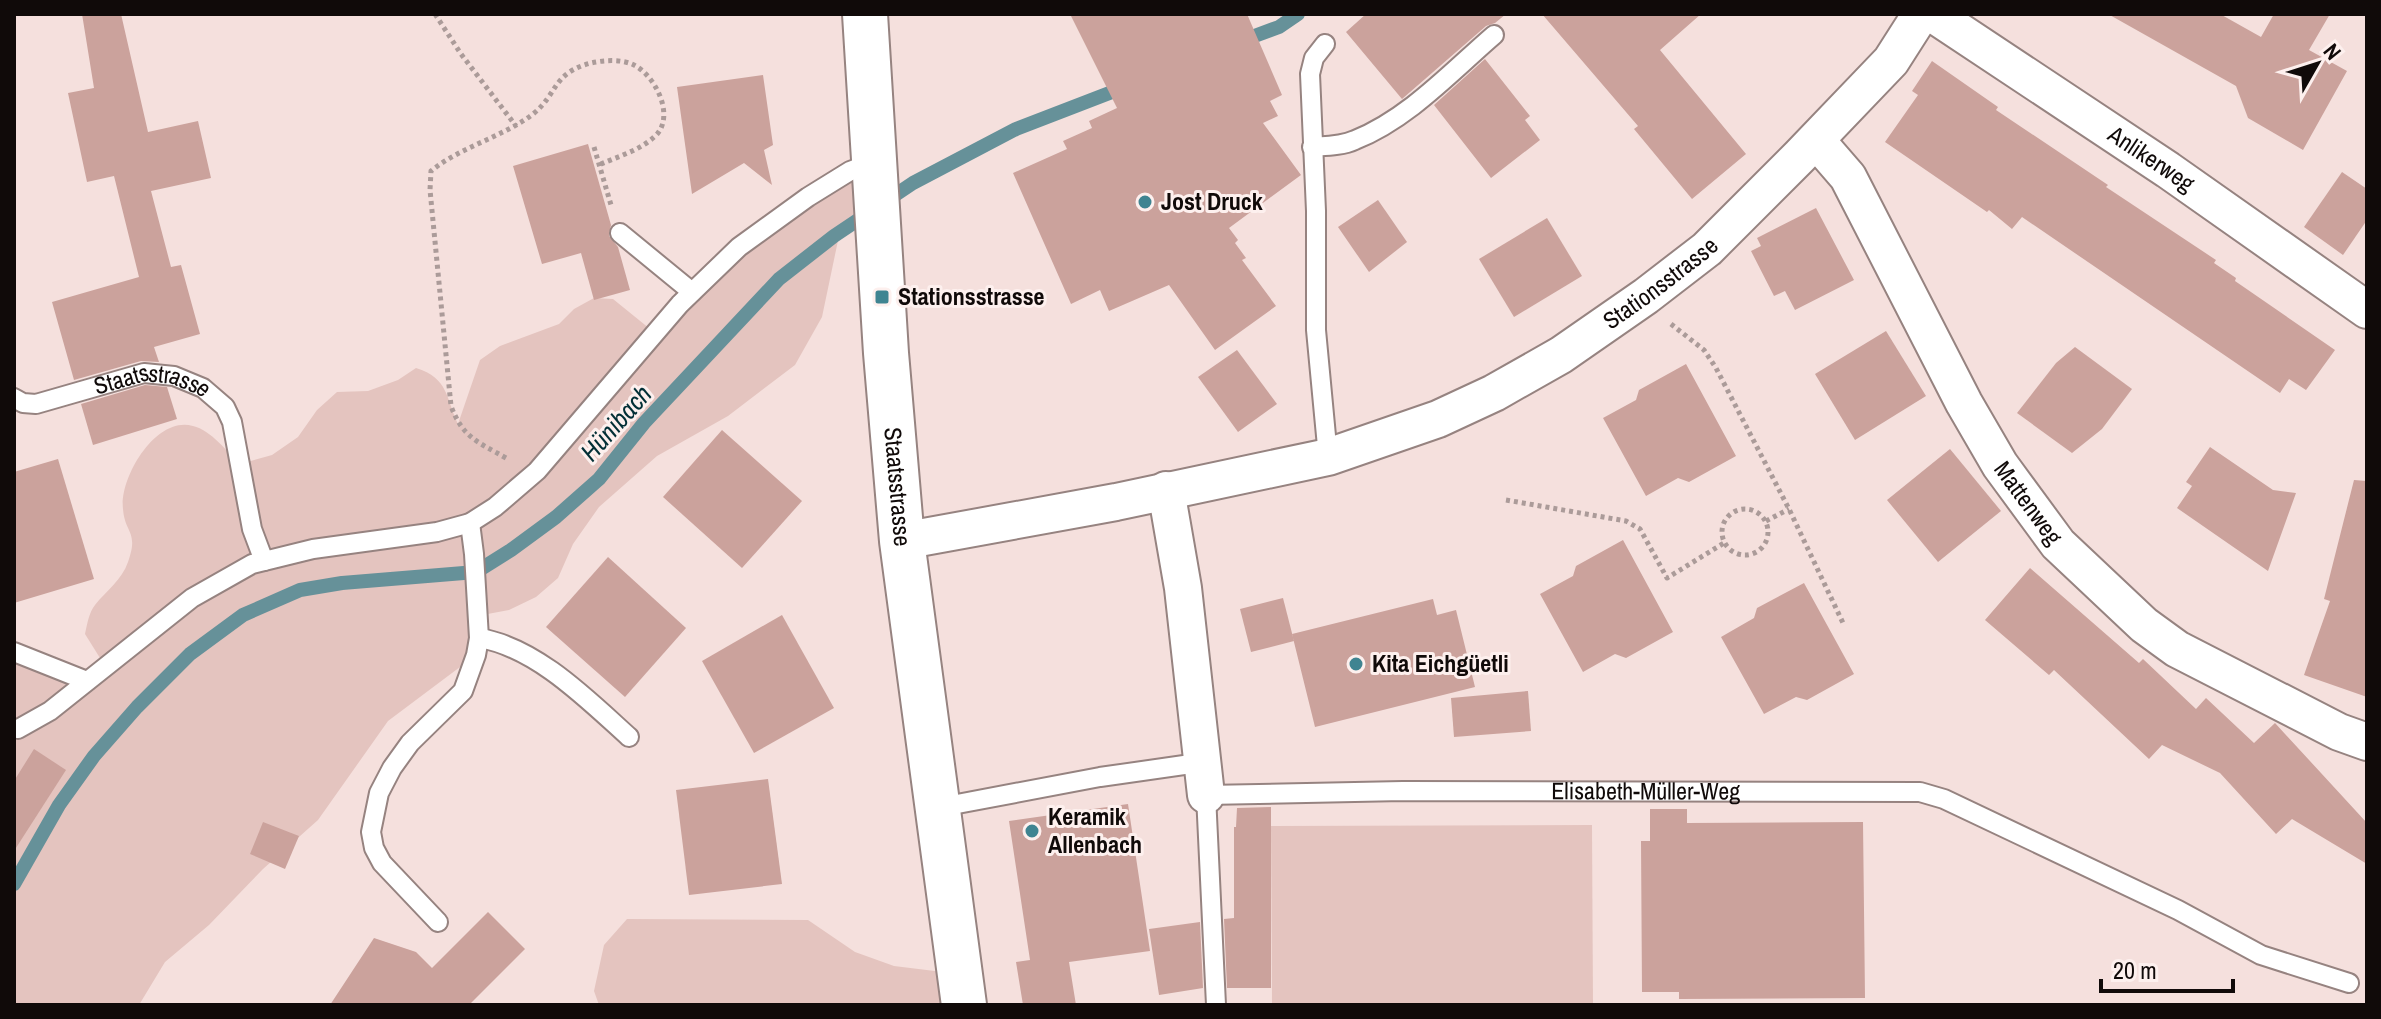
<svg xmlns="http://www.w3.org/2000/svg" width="2381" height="1019" font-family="'Archivo Narrow',sans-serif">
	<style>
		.green { fill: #e4c4bf }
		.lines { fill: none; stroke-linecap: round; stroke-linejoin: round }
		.stream { stroke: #669199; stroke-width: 14 }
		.building { fill: #cba29c }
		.service-casing { stroke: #968380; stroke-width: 22 }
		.minor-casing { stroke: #968380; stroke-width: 40 }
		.secondary-casing { stroke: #968380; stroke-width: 48 }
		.path { stroke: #ab9b99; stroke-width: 5; stroke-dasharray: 4 4; stroke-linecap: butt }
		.service { stroke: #fff; stroke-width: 18 }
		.minor { stroke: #fff; stroke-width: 36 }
		.secondary { stroke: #fff; stroke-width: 44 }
		.poi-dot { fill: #3f8491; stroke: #fdf0ee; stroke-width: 3 }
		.labels { text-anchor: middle; stroke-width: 6; stroke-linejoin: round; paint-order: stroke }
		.street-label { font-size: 24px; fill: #100a09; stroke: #fdf0ee }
		.poi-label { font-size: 24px; font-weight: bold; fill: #100a09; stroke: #fdf0ee; text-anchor: start }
		.water-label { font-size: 26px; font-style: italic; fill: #022f36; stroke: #fdf0ee }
	</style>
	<rect width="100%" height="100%" fill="#f5e0dd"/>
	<g class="green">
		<path d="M850 171 876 207 840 231 822 317 795 365 728 416 657 456 599 507 573 544 558 578 536 597 509 610 477 616 476 655 388 721 318 820 263 869 209 925 165 962 139 1005H14V652L87 681 105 666 85 634C87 625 89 612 95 605 106 591 122 580 128 562 139 531 125 534 123 509 119 478 156 415 193 426 211 430 227 452 240 464L272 455 298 437 317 410 337 392 368 391 398 380 416 368C449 378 446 399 458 424L480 360 500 346 559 324 574 309 594 298 613 299 655 333 692 292Z"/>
		<polygon points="1592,825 1593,1005 1272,1005 1271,826"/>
		<polygon points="627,919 808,920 855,952 894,966 959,974 964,1005 599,1005 594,991 604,945"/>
	</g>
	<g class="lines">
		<g class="stream">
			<polyline points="1241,41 1279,27 1298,14"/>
			<polyline points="14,884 59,805 94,756 137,707 190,654 243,615 300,590 342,583 476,572 511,550 556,517 599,479 644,423 779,279 834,236 913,183 1016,129 1125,87"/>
		</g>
	</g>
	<g class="building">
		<polygon points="82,14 121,14 148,132 198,121 211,178 151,191 171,267 181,265 200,334 154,347 159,362 141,361 74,380 52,302 139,277 114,176 87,182 68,93 94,88"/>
		<polygon points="1070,14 1247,14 1282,95 1270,101 1278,116 1263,123 1301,175 1229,228 1238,240 1235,243 1246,258 1242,260 1276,306 1215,350 1169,285 1109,311 1100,290 1071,304 1013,173 1067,149 1063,141 1092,128 1089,121 1117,108"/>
		<polygon points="1366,14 1506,14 1495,23 1486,26 1402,99 1346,32"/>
		<polygon points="1542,14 1701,14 1660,50 1746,154 1692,199 1634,129 1638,126"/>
		<polygon points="2108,14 2220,14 2261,37 2274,14 2330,14 2309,50 2347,71 2303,150 2248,118 2236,86"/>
		<polygon points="1485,59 1530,116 1525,120 1540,140 1491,178 1434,105"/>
		<polygon points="1932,61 1998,107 1996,110 2108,185 2106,187 2216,260 2214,263 2236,278 2235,281 2335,350 2306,390 2289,379 2280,393 2022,217 2012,229 1989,210 1987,212 1885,142 1918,95 1912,91"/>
		<polygon points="763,75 773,145 764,150 772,185 744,163 692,194 677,87"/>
		<polygon points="588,144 611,225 609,236 618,247 630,290 594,300 581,253 542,264 513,166"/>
		<polygon points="2342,172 2367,189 2367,220 2343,255 2304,227"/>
		<polygon points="1378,200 1407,242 1369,272 1338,227"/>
		<polygon points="1816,208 1854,280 1795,310 1785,291 1774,296 1751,251 1761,246 1757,238"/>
		<polygon points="1547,218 1582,276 1514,317 1479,259"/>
		<polygon points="1886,331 1926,396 1855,440 1815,374"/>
		<polygon points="2075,347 2132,389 2102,429 2072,453 2017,413 2056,363"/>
		<polygon points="1237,350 1277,404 1238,432 1198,377"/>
		<polygon points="1686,364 1736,456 1689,482 1678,478 1646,496 1603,418 1636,400 1639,390"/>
		<polygon points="145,385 167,387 177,419 93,445 81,404"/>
		<polygon points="722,430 802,501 742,568 663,497"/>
		<polygon points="2210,447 2273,490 2296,493 2268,571 2177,508 2192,486 2186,482"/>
		<polygon points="1950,449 2001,511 1938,562 1887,500"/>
		<polygon points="58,459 94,579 14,603 14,472"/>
		<polygon points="2354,480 2367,481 2367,697 2304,675 2330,601 2324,599"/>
		<polygon points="1623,540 1673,632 1626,658 1615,654 1583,672 1540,594 1573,576 1576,566"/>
		<polygon points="608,557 686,628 625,697 546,627"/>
		<polygon points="2030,568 2139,663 2143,659 2196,709 2206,698 2254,743 2275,723 2367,823 2367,864 2292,819 2276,834 2220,773 2162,745 2149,759 2054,670 2049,675 1985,620"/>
		<polygon points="1804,583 1854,674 1807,700 1796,697 1764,714 1721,637 1754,618 1757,608"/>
		<polygon points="1283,598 1294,641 1251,652 1240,609"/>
		<polygon points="1433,599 1437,615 1456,610 1475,687 1315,727 1292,634"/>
		<polygon points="782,615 834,708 754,753 702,661"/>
		<polygon points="1528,691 1531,731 1454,737 1451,698"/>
		<polygon points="34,749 66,770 14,851 14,781"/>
		<polygon points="768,779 782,884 689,895 676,790"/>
		<polygon points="1128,804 1150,951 1069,962 1076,1005 1023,1005 1016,962 1030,960 1009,821"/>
		<polygon points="1271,807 1271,988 1227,988 1224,919 1234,918 1234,827 1236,827 1237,808"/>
		<polygon points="1650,809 1687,809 1687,823 1863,822 1865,998 1679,999 1679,992 1642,992 1641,841 1650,841"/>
		<polygon points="263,822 299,836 285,869 250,854"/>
		<polygon points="488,912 525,949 469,1005 330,1005 374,938 416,952 432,968"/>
		<polygon points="1200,922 1203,988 1159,995 1149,929"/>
	</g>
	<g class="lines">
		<g class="service-casing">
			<g id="service">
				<polyline points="1325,44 1314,58 1310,74 1316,211 1316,330 1328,457"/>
				<path d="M1312 147C1326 146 1342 146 1355 140 1408 119 1451 72 1494 35"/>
				<polyline points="620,233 692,292"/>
				<path id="s1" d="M14 398 23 403 36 404 144 373 174 376 203 388 225 407 232 422 252 529 264 561"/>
				<path d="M479 638C536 647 588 700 629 737"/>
				<polyline points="14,652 87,681"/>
				<polyline points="18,729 50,711 192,598 252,564 313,549 437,532 470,523 495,507 537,471 680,304 739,247 808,197 850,171 874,162"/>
				<polyline points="936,808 1100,777 1205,762"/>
				<polyline points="438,922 382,863 374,848 371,832 379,793 392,768 410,743 463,691 476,655 479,638 474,554 470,523"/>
				<path id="s2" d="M1216 1005 1206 795 1403 791 1920 792 1944 799 2178 910 2261 955 2349 983"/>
			</g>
		</g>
		<g class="minor-casing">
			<g id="minor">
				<path id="s3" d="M1933 14 2168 170 2367 310"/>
				<path id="s4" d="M1816 140 1848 177 1964 403 2000 465 2058 544 2144 625 2177 649 2339 732 2367 742"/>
				<polyline points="1166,490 1183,588 1206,795"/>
				<path id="s5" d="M902 541 1116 502 1328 457 1438 419 1494 393 1561 355 1646 296 1707 249 1800 156 1891 61 1921 14"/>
			</g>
		</g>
		<g class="secondary-casing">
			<g id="secondary">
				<path id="s6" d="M865 14 886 353 902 541 964 1005"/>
			</g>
		</g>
		<g class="path">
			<polyline points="435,14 461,54 516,126"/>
			<polyline points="594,147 611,205"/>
			<polyline points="1671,324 1704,350 1716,368 1789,509 1843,623"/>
			<path d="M506 458C478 442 463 438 451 406L430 190 431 171C460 147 503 137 533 114 558 94 552 73 591 63 604 60 622 59 634 65 654 75 674 112 658 133 643 150 618 156 599 165"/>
			<polyline points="1506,500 1626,521 1640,529 1667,578 1724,543"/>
			<circle cx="1745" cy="532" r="23"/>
			<polyline points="1766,521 1789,509"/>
		</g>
		<use href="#service" class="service"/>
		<use href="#minor" class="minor"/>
		<use href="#secondary" class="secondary"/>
	</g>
	<g class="poi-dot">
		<circle cx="1145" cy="202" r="8"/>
		<rect x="874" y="289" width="16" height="16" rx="4"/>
		<circle cx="1356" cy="664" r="8"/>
		<circle cx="1032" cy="831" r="8"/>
	</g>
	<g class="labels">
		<g class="street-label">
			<text dy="8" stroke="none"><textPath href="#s3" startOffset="262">Anlikerweg</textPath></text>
			<text dy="8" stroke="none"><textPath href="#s5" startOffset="812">Stationsstrasse</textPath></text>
			<text dy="8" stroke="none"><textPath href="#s1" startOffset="144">Staatsstrasse</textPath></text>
			<text dy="8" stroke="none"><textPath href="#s6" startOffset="474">Staatsstrasse</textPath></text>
			<text dy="8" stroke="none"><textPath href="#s4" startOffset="422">Mattenweg</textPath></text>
			<text dy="8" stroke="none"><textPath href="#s2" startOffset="650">Elisabeth-Müller-Weg</textPath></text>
		</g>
		<g class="poi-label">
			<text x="1161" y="210">Jost Druck</text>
			<text x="898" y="305">Stationsstrasse</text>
			<text x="1372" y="672">Kita Eichgüetli</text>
			<text x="1048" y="825">Keramik<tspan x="1048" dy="28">Allenbach</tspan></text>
		</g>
		<g class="water-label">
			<text transform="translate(616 423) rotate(-48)" y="9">Hünibach</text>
		</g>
	</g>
	<rect width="2381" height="1019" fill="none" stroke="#100a09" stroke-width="32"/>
	<g transform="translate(2317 64) rotate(51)" stroke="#fdf0ee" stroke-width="6" paint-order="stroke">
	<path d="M0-6L14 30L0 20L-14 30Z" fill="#100a09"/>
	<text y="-12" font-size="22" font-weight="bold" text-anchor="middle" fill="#100a09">N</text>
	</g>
	<path d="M2101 979v12h132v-12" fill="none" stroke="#100a09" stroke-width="4"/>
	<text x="2113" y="979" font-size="24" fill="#100a09" stroke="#fdf0ee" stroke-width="6" paint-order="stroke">20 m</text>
</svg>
